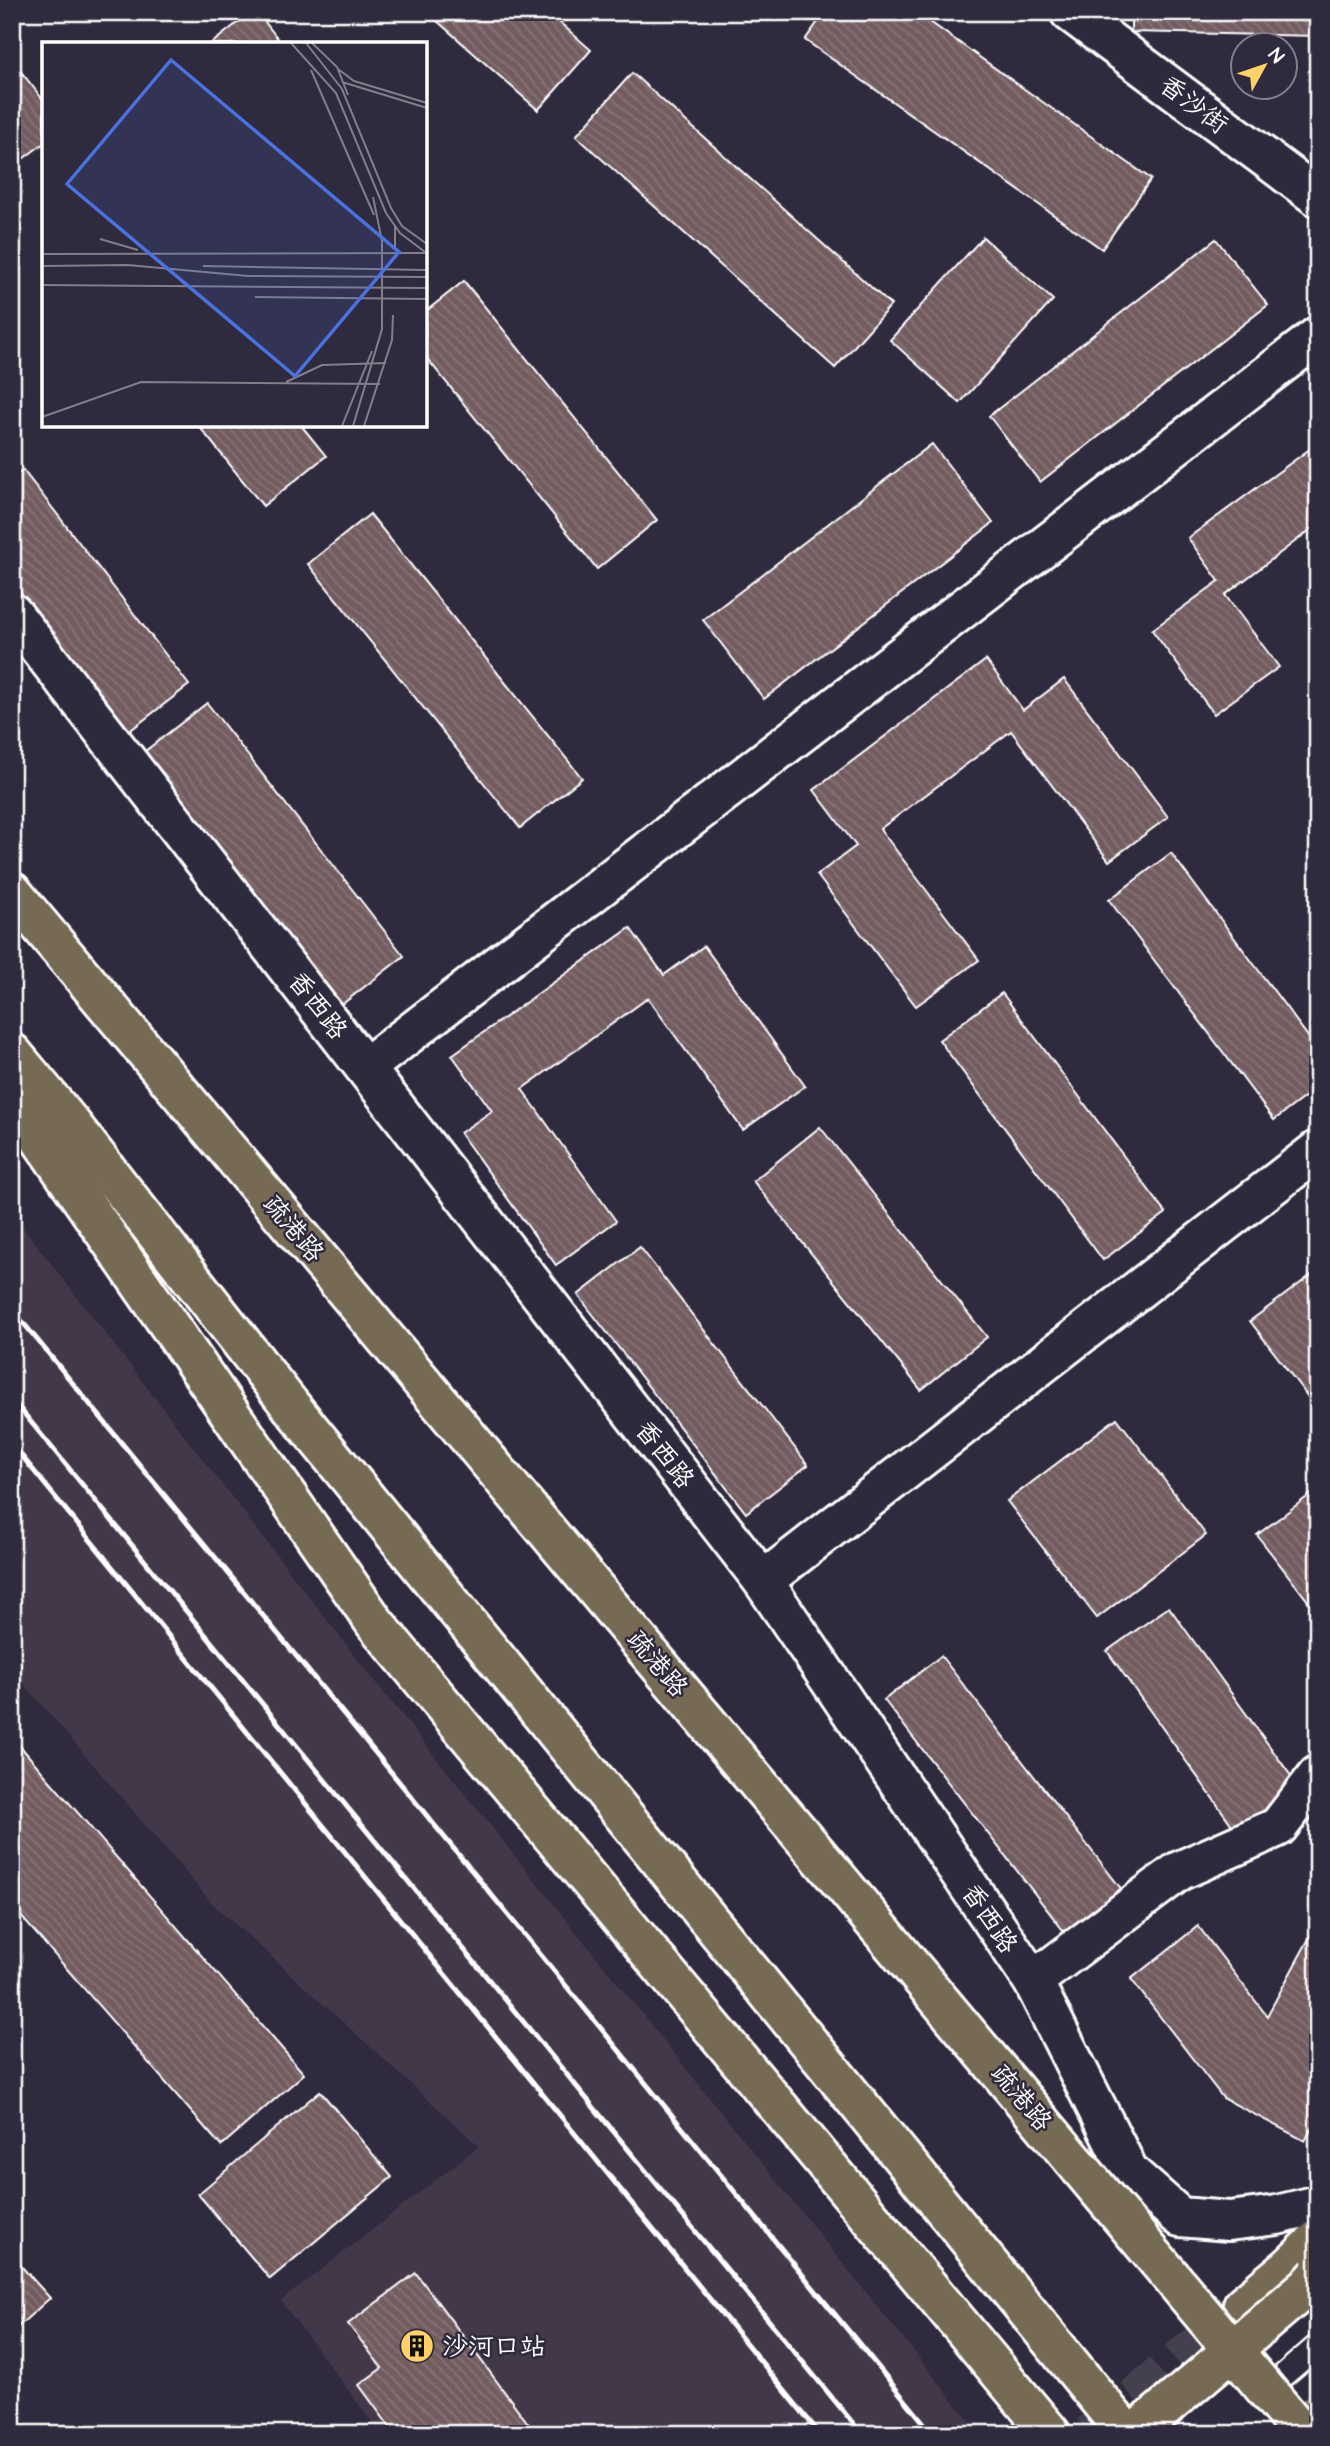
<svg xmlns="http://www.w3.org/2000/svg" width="1330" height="2446" font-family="'Architects Daughter','LXGW WenKai TC',sans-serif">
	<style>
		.built { fill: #433948 }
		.building { fill: url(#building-back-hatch); stroke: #fff; stroke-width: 2 }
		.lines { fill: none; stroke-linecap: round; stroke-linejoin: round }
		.primary-tunnel { stroke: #443f50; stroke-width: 38; stroke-dasharray: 38 19; stroke-linecap: butt }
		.service-casing { stroke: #fff; stroke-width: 24 }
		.minor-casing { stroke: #fff; stroke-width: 44 }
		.primary-casing { stroke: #fff; stroke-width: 44 }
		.trunk-casing { stroke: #fff; stroke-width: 44 }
		.service { stroke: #2f2a3d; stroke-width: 19 }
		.minor { stroke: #2f2a3d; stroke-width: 38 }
		.primary { stroke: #766a54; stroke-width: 38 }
		.trunk { stroke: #766a54; stroke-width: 38 }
		.rail { stroke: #fff; stroke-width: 5 }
		.trunk-bridge-casing { stroke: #fff; stroke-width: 44; stroke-linecap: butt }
		.trunk-bridge { stroke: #766a54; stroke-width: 38 }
		.labels { text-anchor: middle; stroke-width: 5; stroke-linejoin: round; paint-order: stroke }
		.street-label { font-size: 26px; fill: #fff; stroke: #2f2a3d }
		.poi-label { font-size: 26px; fill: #fff; stroke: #2f2a3d; text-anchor: start }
		.inset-road { fill: none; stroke: #827f8b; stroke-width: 2 }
		.view { fill: #4a71e0; fill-opacity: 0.15; stroke: #4a71e0; stroke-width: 3.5 }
		.inset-edge { fill: none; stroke: #fff; stroke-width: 3.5 }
	</style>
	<defs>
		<pattern id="building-back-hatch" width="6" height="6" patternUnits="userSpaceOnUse" patternTransform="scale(1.75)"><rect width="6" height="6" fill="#725c60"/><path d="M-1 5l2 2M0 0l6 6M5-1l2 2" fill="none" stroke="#877478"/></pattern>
	</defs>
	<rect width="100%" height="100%" fill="#2f2a3d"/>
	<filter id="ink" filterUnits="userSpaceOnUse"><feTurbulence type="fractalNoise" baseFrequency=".0143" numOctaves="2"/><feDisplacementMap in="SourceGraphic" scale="14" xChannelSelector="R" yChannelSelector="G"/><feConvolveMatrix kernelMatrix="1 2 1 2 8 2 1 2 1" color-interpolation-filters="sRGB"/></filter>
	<g filter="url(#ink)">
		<polygon class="built" points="12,1213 368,1673 980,2434 381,2434 281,2301 479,2146 211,1902 12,1670"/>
		<g class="building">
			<polygon points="251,12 257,12 282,44 211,44"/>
			<polygon points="427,12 548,12 591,50 538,110"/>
			<polygon points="825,12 916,12 1151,179 1102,249 805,40"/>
			<polygon points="1131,12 1318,12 1318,36 1131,32"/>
			<polygon points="12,60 44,101 44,143 12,167"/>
			<polygon points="632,73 891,305 835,368 576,136"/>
			<polygon points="983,237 1053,300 960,403 890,340"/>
			<polygon points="1216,239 1268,305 1040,482 989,416"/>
			<polygon points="464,281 657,520 597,569 425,356 425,312"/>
			<polygon points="198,425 301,425 326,456 263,506"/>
			<polygon points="1318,443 1318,524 1225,595 1279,667 1214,714 1152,630 1219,581 1188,538"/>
			<polygon points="932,444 993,523 764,699 703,620"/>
			<polygon points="23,470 189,685 128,732 12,581 12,478"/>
			<polygon points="370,514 582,778 520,828 308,564"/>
			<polygon points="986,660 1023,710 1064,679 1168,817 1109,861 1011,731 880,829 979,960 916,1006 817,875 856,846 814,790"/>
			<polygon points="207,703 404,956 341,1005 144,752"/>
			<polygon points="1171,853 1318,1050 1318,1087 1274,1120 1109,900"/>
			<polygon points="630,928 664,975 704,946 805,1086 743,1130 648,998 522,1089 616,1221 556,1265 460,1133 492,1111 452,1055"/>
			<polygon points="1002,993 1166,1213 1103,1260 939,1040"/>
			<polygon points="820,1127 987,1337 921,1390 753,1181"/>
			<polygon points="640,1247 808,1465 746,1513 578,1295"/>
			<polygon points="1318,1270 1318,1410 1250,1321"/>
			<polygon points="1117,1418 1206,1535 1097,1618 1007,1501"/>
			<polygon points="1315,1491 1318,1494 1318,1614 1257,1535"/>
			<polygon points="1169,1607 1299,1787 1237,1832 1107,1651"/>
			<polygon points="941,1656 1126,1895 1070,1939 884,1700"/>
			<polygon points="20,1746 304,2074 221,2146 12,1906 12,1752"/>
			<polygon points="1318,1922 1318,2117 1305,2141 1223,2098 1131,1979 1198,1926 1267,2016"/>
			<polygon points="320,2091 392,2177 270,2279 198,2194"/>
			<polygon points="12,2256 50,2298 12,2332"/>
			<polygon points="416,2273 536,2434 395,2434 359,2385 382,2368 348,2324"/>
		</g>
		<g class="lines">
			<polyline class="primary-tunnel" points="1089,2434 1239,2309"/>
			<g class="service-casing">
				<g id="service">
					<polyline points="1266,2360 1318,2315"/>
					<polyline points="1298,2393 1318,2376"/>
				</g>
			</g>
			<g class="minor-casing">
				<g id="minor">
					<polyline points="1070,12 1318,197"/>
					<polyline points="12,613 763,1581 1033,1981 1129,2172 1180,2217 1229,2221 1277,2215 1318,2205"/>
					<polyline points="366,1067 1318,336"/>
					<polyline points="763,1581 1318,1150"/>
					<polyline points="1033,1981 1179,1871 1278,1827 1318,1775"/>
				</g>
			</g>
			<g class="primary-casing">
				<g id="primary">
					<polyline points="1243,2305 1289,2267 1318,2239"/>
					<polyline points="1317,2413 1318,2413"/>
				</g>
			</g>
			<g class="trunk-casing">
				<g id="trunk">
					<polyline points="12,892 1080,2168"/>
					<polyline points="12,1053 71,1124 290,1405"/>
					<polyline points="12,1098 375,1623 1051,2434"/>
				</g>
			</g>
			<use href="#service" class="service"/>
			<use href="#minor" class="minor"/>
			<use href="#primary" class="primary"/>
			<use href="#trunk" class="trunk"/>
			<g class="rail">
				<polyline points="12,1309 933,2434"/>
				<polyline points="12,1399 862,2434"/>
				<polyline points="12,1444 820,2434"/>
			</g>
			<g class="trunk-bridge-casing">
				<g id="trunk-bridge">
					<polyline points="290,1405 1127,2434"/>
					<polyline points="1080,2168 1303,2434"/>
					<polyline points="1134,2434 1310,2284 1318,2275"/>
				</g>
			</g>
			<use href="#trunk-bridge" class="trunk-bridge"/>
		</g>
	</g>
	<defs>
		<g id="building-disc" transform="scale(1.75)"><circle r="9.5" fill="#ffd166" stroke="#2f2a3d"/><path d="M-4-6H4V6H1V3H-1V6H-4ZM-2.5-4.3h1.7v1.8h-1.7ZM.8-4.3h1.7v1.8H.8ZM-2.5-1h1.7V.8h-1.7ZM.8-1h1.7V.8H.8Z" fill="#111"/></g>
	</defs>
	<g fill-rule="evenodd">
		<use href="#building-disc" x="417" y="2346"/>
	</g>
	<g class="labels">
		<g class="street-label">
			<text transform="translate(1194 104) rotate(37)" y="9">香沙街</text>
			<text transform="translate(318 1005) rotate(52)" y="9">香西路</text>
			<text transform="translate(294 1228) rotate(50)" y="9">疏港路</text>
			<text transform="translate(665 1454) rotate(52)" y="9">香西路</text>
			<text transform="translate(658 1663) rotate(50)" y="9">疏港路</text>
			<text transform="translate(990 1918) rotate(56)" y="9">香西路</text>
			<text transform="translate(1022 2097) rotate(50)" y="9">疏港路</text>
		</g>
		<g class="poi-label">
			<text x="442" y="2355">沙河口站</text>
		</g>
	</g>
	<g transform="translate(42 42)">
		<rect width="385" height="385" fill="#2f2a3d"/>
		<path class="inset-road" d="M249 1 294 51 344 171 358 191 383 210M264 1 300 47 349 166 360 184 385 202M270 1 295 25 306 53M296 27 312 39 385 61M269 28 332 173M300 40 385 66M58 197 96 208M353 208V183M0 212 385 211M0 224 86 223 206 234 385 235M161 224 385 228M0 243 385 246M213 255 385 257M244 340 280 323 344 321M0 375 99 340 338 342M300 384 330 309M311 384 340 287V199L331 155M322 384 350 298 351 273"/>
		<path class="view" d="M129 18 357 210 253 334 25 142Z"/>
		<rect width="385" height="385" class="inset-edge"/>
	</g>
	<rect width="1330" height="2446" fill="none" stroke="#2f2a3d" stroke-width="42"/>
	<rect x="21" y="21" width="1288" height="2404" fill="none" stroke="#fff" stroke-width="2.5" filter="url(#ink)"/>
	<g transform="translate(1264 66) rotate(50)"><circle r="33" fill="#2f2a3d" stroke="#827f8b" stroke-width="2"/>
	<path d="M0-5L12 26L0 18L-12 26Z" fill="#ffd166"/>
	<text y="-10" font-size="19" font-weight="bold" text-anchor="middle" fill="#ffffff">N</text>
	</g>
</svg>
